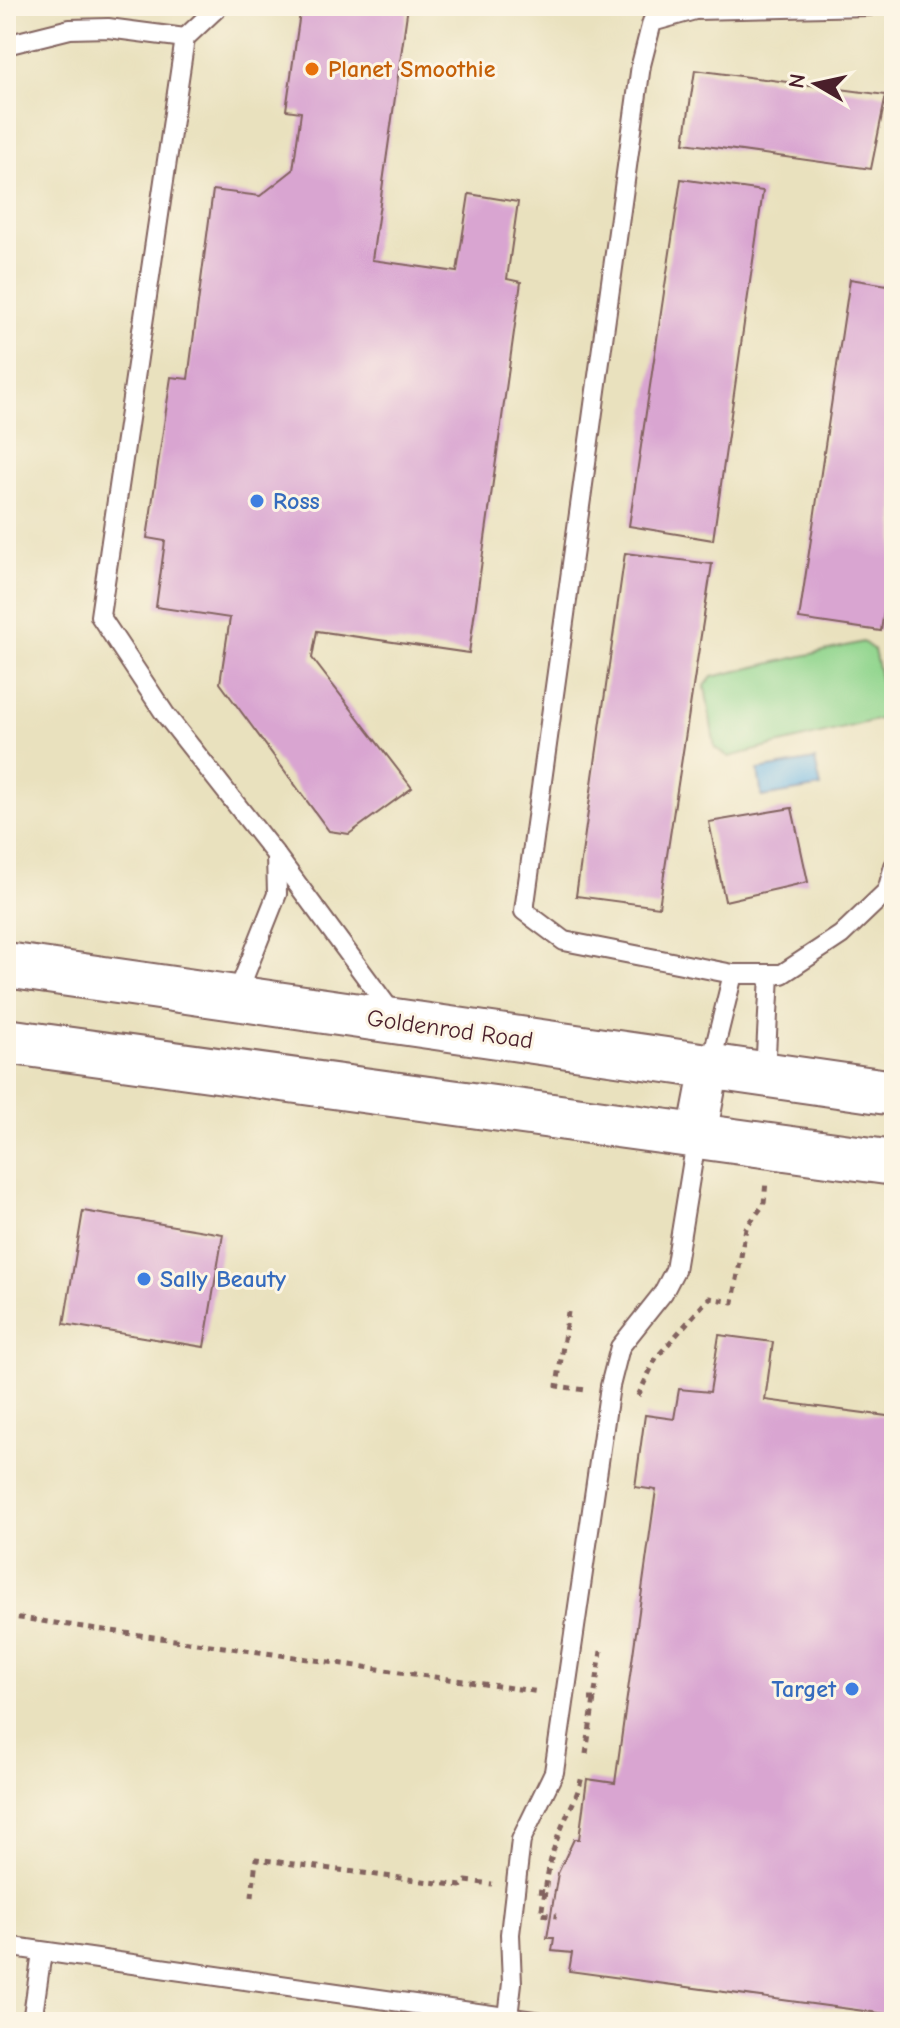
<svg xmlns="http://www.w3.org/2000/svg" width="900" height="2028" font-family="'Comic Neue',sans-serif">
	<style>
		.green { fill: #90d58d; stroke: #6d7a5c; stroke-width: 2 }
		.water { fill: #6cb6e5; stroke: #5b6a88; stroke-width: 2 }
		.building { fill: #d9a5d1 }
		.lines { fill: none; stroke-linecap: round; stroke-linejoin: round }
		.lane-casing { stroke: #82635e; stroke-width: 22 }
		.street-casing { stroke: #82635e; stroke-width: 42 }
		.secondary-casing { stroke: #82635e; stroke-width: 48 }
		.path { stroke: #82635e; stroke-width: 5; stroke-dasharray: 6 6; stroke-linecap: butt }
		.lane { stroke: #fff; stroke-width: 18 }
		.street { stroke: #fff; stroke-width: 38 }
		.secondary { stroke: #fff; stroke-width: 44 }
		.food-dot { fill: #e8710a; stroke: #fcf5e5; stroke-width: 3 }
		.shop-dot { fill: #3f7fe0; stroke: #fcf5e5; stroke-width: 3 }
		.labels { text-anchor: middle; stroke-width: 6; stroke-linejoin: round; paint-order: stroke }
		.food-label { font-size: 24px; font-weight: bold; fill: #c56008; stroke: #fcf5e5; text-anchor: start }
		.shop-label { font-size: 24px; font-weight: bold; fill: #366cbe; stroke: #fcf5e5; text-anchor: start }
		.street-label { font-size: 24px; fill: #4a1f2b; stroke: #fcf5e5 }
	</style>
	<rect width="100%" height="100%" fill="#fcf5e5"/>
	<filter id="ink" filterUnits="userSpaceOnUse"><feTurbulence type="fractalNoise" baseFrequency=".0125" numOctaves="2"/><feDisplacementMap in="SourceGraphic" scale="16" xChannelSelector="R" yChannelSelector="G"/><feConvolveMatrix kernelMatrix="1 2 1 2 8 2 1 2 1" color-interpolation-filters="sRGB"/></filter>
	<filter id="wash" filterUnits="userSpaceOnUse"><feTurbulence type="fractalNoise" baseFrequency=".006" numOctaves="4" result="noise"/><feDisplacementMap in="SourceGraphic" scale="32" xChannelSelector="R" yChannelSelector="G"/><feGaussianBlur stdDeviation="1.8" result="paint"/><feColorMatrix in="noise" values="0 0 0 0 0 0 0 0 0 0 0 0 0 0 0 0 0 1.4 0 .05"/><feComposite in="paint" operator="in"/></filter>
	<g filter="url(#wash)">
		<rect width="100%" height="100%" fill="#e9e1be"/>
		<polygon class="green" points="863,642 874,650 886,705 880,719 729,757 715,748 705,686 712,677"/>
		<polygon class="water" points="815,760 821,787 762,797 758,770"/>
		<g id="blocks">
			<g class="building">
				<polygon points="301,6 408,6 372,260 457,272 469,194 518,202 507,279 521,282 469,653 317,631 312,658 412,788 349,834 329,831 220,683 230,618 156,607 165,541 147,538 171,377 188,379 213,190 260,196 293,170 301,112 286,110"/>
				<polygon points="695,70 886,95 871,169 684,143"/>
				<polygon points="681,179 763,191 713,540 629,526"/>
				<polygon points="850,279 894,286 894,543 881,631 799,619"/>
				<polygon points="625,553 712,564 659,907 576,896"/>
				<polygon points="792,808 808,882 725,901 709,822"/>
				<polygon points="83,1211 223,1234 204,1347 64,1324"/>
				<polygon points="719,1335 773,1342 765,1400 894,1417 894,2015 569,1971 572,1953 552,1951 554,1938 547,1938 558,1873 574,1839 579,1839 587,1779 615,1783 656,1490 635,1487 645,1415 674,1419 679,1389 710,1392"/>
			</g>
		</g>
	</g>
	<g filter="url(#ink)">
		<use href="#blocks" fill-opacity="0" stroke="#82635e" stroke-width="2"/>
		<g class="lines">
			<g class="lane-casing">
				<g id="lane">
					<polyline points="219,6 185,38 100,616 165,714 276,855 277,894 236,997"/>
					<polyline points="869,6 695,10 652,22 641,65 524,911 564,941 733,974 782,974 841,935 887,891 894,866"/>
					<polyline points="6,45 70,29 108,28 185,38"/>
					<polyline points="276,855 393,1014"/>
					<polyline points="710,1067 733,974"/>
					<polyline points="765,1075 770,974"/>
					<polyline points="6,1946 541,2022"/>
					<polyline points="508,2017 512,1983 510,1934 521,1840 554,1772 610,1386 620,1347 663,1293 675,1270 697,1135"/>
					<polyline points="32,2022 42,1952"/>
				</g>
			</g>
			<g class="street-casing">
				<polyline id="street" points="697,1135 710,1067"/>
			</g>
			<g class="secondary-casing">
				<g id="secondary">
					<polyline points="6,965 894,1093"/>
					<polyline points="6,1041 894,1163"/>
				</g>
			</g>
			<g class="path">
				<polyline points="568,1312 557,1386 585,1390"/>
				<polyline points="638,1396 656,1358 709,1298 733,1302 746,1228 764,1204 766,1181"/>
				<polyline points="6,1616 540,1692"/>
				<polyline points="589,1699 594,1699 601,1651"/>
				<polyline points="586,1754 594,1699"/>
				<path d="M538 1891 545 1892C548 1870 552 1850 561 1829 568 1811 579 1795 582 1775"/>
				<polyline points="545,1892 541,1914 557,1916"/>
				<polyline points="252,1897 256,1859 461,1886 466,1881 492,1884"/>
			</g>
			<use href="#lane" class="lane"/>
			<use href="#street" class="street"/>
			<use href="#secondary" class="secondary"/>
		</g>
	</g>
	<circle class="food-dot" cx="312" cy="69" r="8"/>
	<g class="shop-dot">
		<circle cx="257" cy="501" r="8"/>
		<circle cx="144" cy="1279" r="8"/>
		<circle cx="852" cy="1689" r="8"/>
	</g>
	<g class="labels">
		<g class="food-label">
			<text x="328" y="77">Planet Smoothie</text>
		</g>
		<g class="shop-label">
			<text x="273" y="509">Ross</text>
			<text x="160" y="1287">Sally Beauty</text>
			<text x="836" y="1697" text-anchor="end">Target</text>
		</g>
		<g class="street-label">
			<text transform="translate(450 1029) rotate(8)" y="8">Goldenrod Road</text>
		</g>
	</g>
	<rect width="900" height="2028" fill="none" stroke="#fcf5e5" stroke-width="32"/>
	<g transform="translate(816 84) rotate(279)" stroke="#fcf5e5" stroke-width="6" paint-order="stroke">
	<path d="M0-6L14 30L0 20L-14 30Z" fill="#4a1f2b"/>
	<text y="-12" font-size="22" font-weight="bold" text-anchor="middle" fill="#4a1f2b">N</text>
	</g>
</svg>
